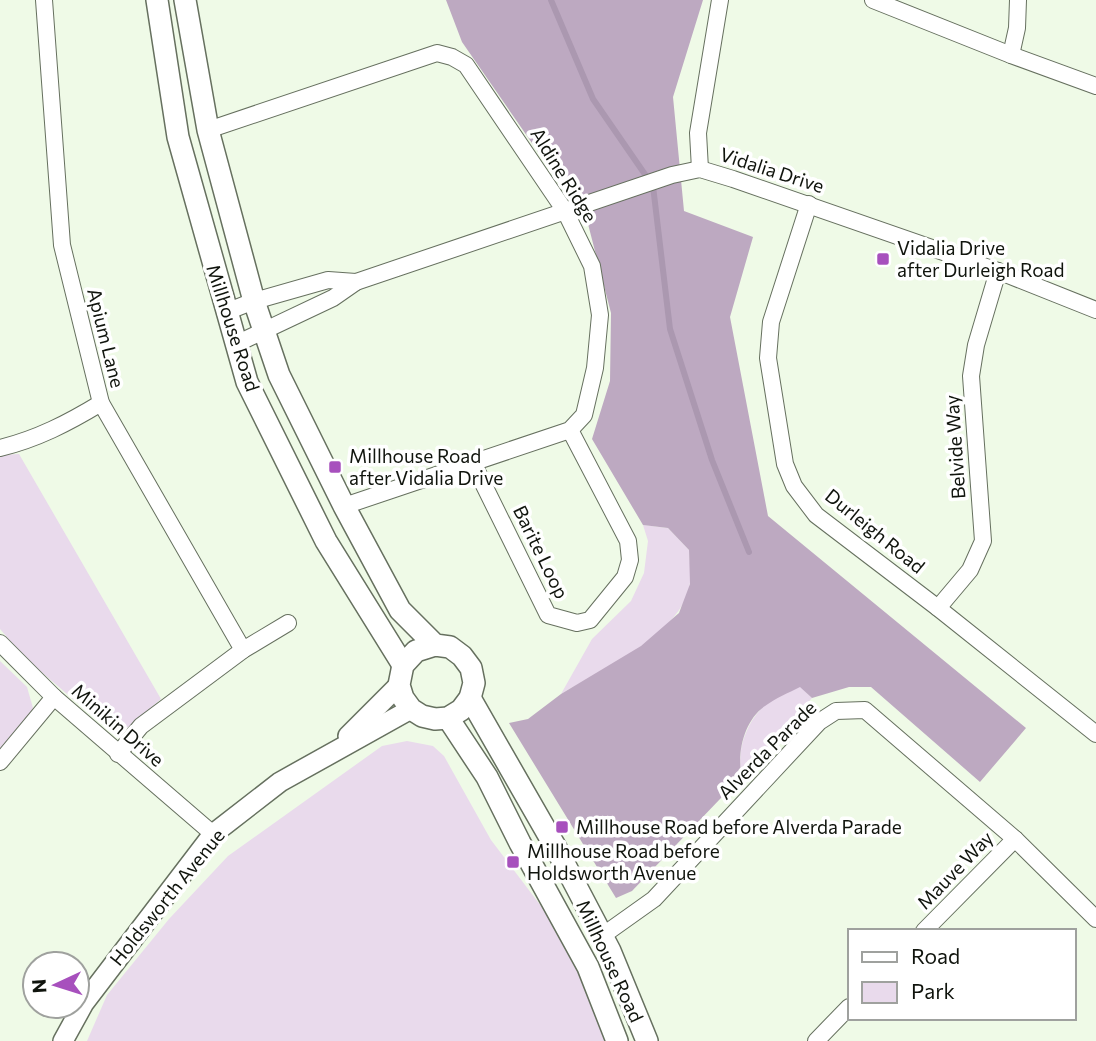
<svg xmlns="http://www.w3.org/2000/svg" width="1096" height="1041" font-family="Commissioner,sans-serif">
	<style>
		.green { fill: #e9daec }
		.forest { fill: #bda9c1 }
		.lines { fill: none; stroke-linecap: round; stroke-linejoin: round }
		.stream { stroke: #ab98b0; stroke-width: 6 }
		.minor-casing { stroke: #66705f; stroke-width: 18 }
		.tertiary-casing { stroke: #66705f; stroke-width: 22 }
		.secondary-casing { stroke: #66705f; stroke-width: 24 }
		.minor { stroke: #fff; stroke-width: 16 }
		.tertiary { stroke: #fff; stroke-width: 19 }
		.secondary { stroke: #fff; stroke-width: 21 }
		.poi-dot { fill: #a750bd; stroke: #fff; stroke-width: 2.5 }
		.labels { text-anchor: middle; stroke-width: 7; stroke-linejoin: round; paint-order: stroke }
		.street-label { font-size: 19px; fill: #10140d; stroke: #fff }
		.poi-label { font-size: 19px; fill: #10140d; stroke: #fff; text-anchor: start }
	</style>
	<rect width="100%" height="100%" fill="#effae7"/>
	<g class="green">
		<path d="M19 454 161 699C145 712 132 734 109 730L24 657 0 629V455Z"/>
		<path d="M643 525 668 528 689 550C689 560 692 573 690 583 683 634 601 670 561 694L592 639 631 601 644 573 648 541Z"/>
		<polygon points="0,661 27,687 33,708 28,718 0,750"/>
		<path d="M800 686 812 698 742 776C736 753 745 726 761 709 770 699 788 693 800 686Z"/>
		<polygon points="407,741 433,746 444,756 491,840 569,943 608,1041 87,1041 107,995 169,919 228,856 382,746"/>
	</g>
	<path class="forest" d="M446 0H703L673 97 684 211 753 237 730 317 768 516 1026 728 980 782 871 687H849L812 698 800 687C788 693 776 698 765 706 745 719 736 753 742 776L632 891 616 898 509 723 528 719 561 694 641 646 679 613 690 584 689 550 668 528 643 525 592 439 610 381 611 313 588 224 462 42Z"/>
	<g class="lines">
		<polyline class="stream" points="551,0 593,99 653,186 670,329 712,460 749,552"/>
		<g class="minor-casing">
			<g id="minor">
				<polyline points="44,0 62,245 101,403 243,650"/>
				<polyline points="873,0 1011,55 1096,86"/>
				<polyline points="1011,55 1017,28 1018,0"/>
				<polyline points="208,130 437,53 452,57 466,65 565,211 592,266 600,315 595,368 584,415 570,430 344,506"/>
				<polyline points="700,169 698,133 720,0"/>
				<polyline points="809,204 771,322 768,358 785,464 794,486 816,515 938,608 1096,734"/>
				<polyline points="226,312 254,301 328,280 356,282"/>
				<polyline points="236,344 333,298 356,282 672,175 700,169 733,179 998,271 1096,310"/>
				<path d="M0 448C37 439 68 423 101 403"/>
				<polyline points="473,463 548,615 577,623 590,620 625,577 630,560 628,541 570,430"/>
				<polyline points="938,608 970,570 983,541 971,376 976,345 998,271"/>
				<polyline points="0,643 54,697 213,834"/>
				<polyline points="118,754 141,726 243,650 288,623"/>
				<polyline points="0,762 54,697"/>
				<polyline points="924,931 1015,839"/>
				<polyline points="602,936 654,899 819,722 836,711 865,710 1015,839 1096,919"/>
				<polyline points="816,1041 849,1007"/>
			</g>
		</g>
		<g class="tertiary-casing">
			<g id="tertiary">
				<polyline points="348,736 399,685"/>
				<polyline points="63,1041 84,1003 213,834 280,782 411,709"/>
			</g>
		</g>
		<g class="secondary-casing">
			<g id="secondary">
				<polyline points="157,0 178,137 247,382 326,541 403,665"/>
				<polyline points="185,0 208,130 254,301 279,375 344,506 400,610 435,645 450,647 462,656 471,668 474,683 470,698 461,710 448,718 435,719 422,716 411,709 403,698 399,685 403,665 416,651 435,645"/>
				<polyline points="470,698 556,848 610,951 647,1041"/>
				<polyline points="448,718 487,777 520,843 588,967 617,1041"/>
			</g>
		</g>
		<use href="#minor" class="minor"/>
		<use href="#tertiary" class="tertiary"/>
		<use href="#secondary" class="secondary"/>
	</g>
	<g class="poi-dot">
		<rect x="876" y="252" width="14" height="14" rx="3.5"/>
		<rect x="328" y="460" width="14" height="14" rx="3.5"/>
		<rect x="555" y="820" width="14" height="14" rx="3.5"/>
		<rect x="506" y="855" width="14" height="14" rx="3.5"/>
	</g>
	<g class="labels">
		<g class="street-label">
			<text transform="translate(772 170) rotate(18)" y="7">Vidalia Drive</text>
			<text transform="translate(564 175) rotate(58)" y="7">Aldine Ridge</text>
			<text transform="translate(233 328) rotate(72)" y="7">Millhouse Road</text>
			<text transform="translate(106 338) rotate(76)" y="7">Apium Lane</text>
			<text transform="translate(955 447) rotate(-94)" y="7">Belvide Way</text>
			<text transform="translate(875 531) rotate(39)" y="7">Durleigh Road</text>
			<text transform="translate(541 552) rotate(64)" y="7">Barite Loop</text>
			<text transform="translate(118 725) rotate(41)" y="7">Minikin Drive</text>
			<text transform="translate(767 750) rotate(-45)" y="7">Alverda Parade</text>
			<text transform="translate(955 870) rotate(-46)" y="7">Mauve Way</text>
			<text transform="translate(167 897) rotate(-51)" y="7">Holdsworth Avenue</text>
			<text transform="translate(610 961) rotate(65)" y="7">Millhouse Road</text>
		</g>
		<g class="poi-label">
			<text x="897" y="255">Vidalia Drive<tspan x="897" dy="22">after Durleigh Road</tspan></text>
			<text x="349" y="463">Millhouse Road<tspan x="349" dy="22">after Vidalia Drive</tspan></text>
			<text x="576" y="834">Millhouse Road before Alverda Parade</text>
			<text x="527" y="858">Millhouse Road before<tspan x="527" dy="22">Holdsworth Avenue</tspan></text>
		</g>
	</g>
	<rect x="848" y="929" width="228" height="91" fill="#ffffff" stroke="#9fa19e" stroke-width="2"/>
	<rect x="862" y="952" width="35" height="10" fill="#ffffff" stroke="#9fa19e" stroke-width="2"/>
	<text x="911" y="964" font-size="21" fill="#10140d">Road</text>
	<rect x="862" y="982" width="35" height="21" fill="#e9daec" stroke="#9fa19e" stroke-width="2"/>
	<text x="911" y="999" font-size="21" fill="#10140d">Park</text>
	<g transform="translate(56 985) rotate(266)"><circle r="33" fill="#ffffff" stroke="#9fa19e" stroke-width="2"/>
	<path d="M0-5L12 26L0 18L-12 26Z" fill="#a750bd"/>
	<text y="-10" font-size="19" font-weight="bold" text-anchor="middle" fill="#10140d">N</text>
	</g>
</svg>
